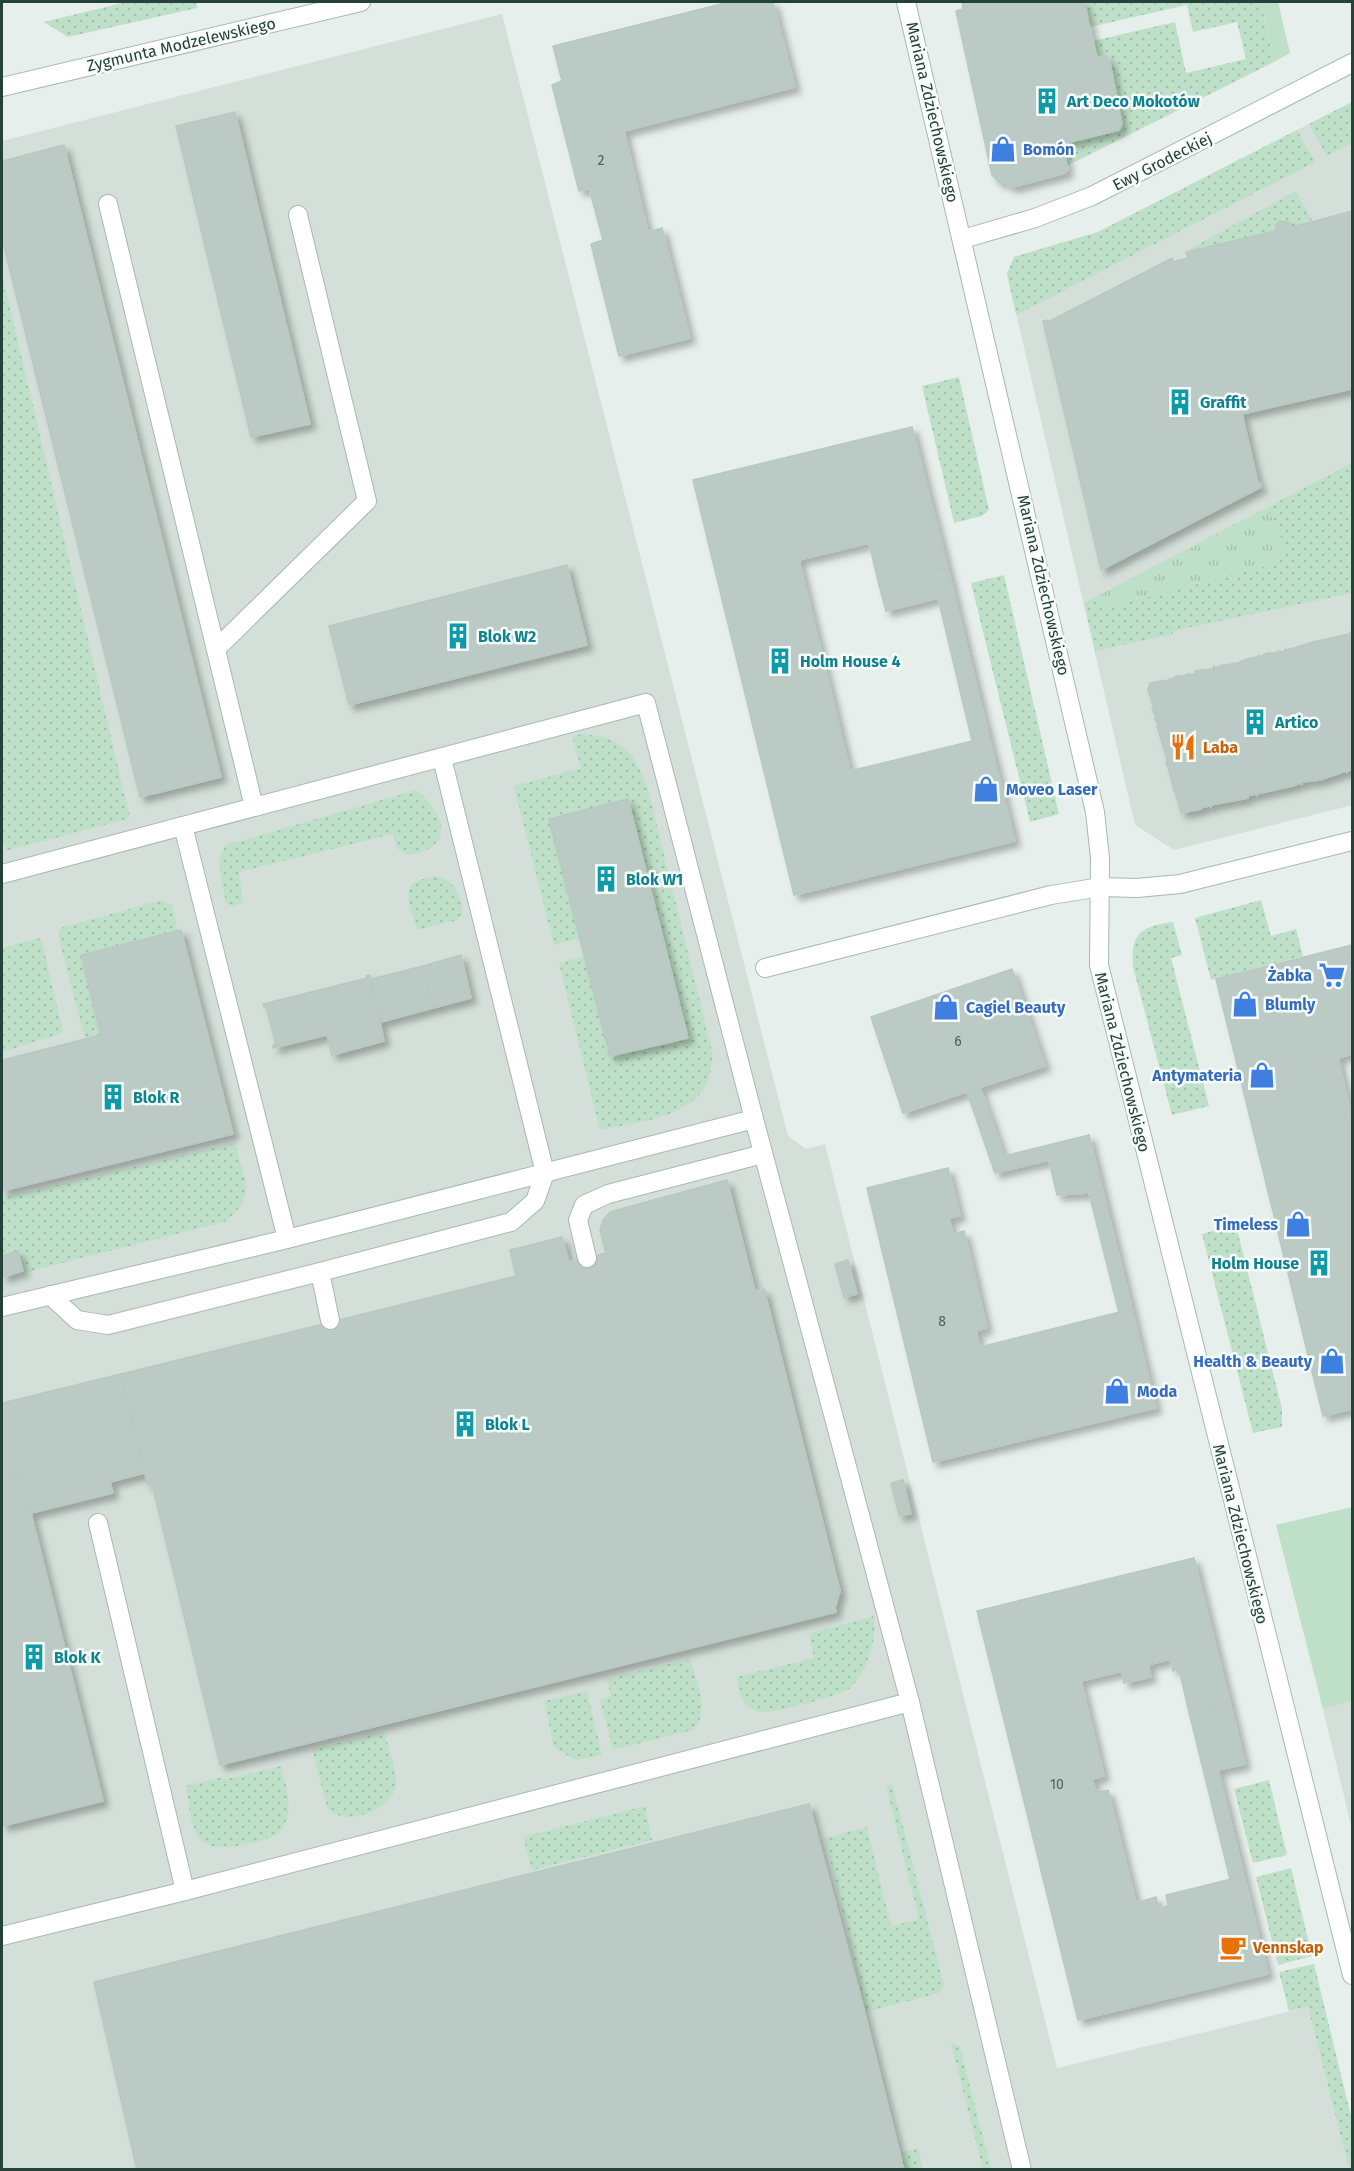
<svg xmlns="http://www.w3.org/2000/svg" width="1354" height="2171" font-family="'Fira Sans',sans-serif">
	<style>
		.built { fill: #d4dfda }
		.grass { fill: url(#grass-dots) }
		.park { fill: url(#park-tufts) }
		.garden { fill: #bfe0c8 }
		.building { fill: #bbcac4; stroke: #b8c9c2; stroke-width: 1.5; filter: url(#shadow) }
		.lines { fill: none; stroke-linecap: round; stroke-linejoin: round }
		.minor-casing { stroke: #a8b8b2; stroke-width: 20 }
		.minor { stroke: #fff; stroke-width: 18 }
		.labels { text-anchor: middle; stroke-width: 5; stroke-linejoin: round; paint-order: stroke }
		.number-label { font-size: 14px; fill: #4a645c }
		.street-label { font-size: 16px; fill: #24423a; stroke: #f7fbf9 }
		.culture-label { font-size: 16px; font-weight: bold; fill: #0d838f; stroke: #f7fbf9; text-anchor: start }
		.shop-label { font-size: 16px; font-weight: bold; fill: #366cbe; stroke: #f7fbf9; text-anchor: start }
		.food-label { font-size: 16px; font-weight: bold; fill: #c56008; stroke: #f7fbf9; text-anchor: start }
	</style>
	<defs>
		<pattern id="grass-dots" width="8" height="8" patternUnits="userSpaceOnUse" patternTransform="scale(1.5)"><rect width="8" height="8" fill="#bfe0c8"/><path d="M2 2h.1M6 6h.1" fill="none" stroke="#a4c1ad" stroke-width="1.8" stroke-linecap="round"/></pattern>
		<pattern id="park-tufts" width="24" height="20" patternUnits="userSpaceOnUse" patternTransform="scale(1.5)"><rect width="24" height="20" fill="#bfe0c8"/><path d="M3 7l-1-3M5 7V3M7 7l1-3M15 17l-1-3M17 17v-4M19 17l1-3" fill="none" stroke="#a4c1ad"/></pattern>
		<filter id="shadow"><feDropShadow dx="5.5" dy="5.5" stdDeviation="3" flood-color="#0004"/></filter>
	</defs>
	<rect width="100%" height="100%" fill="#e6efeb"/>
	<g class="built">
		<polygon points="502,14 788,1136 806,1149 825,1144 1057,2068 1308,2007 1349,2169 2,2170 2,141"/>
		<polygon points="1352,102 1352,805 1174,850 1135,825 1007,274 1014,257 1098,232"/>
		<polygon points="1352,1701 1352,1829 1323,1709"/>
	</g>
	<g class="grass">
		<polygon points="126,2 196,2 197,8 68,37 44,22"/>
		<polygon points="1084,2 1261,2 1274,62 1067,166 1062,144 1119,130 1122,124 1110,62 1106,56 1097,57 1093,41 1175,22 1186,73 1246,59 1237,22 1193,32 1187,5 1090,27"/>
		<polygon points="1352,102 1352,143 1327,156 1309,124"/>
		<polygon points="1297,130 1315,162 1016,315 1007,274 1014,257 1098,232"/>
		<polygon points="1296,191 1313,222 1293,227 1288,222 1280,221 1276,225 1275,231 1186,251"/>
		<polygon points="2,274 130,818 6,851 2,836"/>
		<polygon points="959,377 989,510 982,516 954,523 922,386"/>
		<polygon points="1352,463 1352,593 1173,631 1173,634 1095,651 1084,603"/>
		<polygon points="1004,575 1059,814 1030,822 971,583"/>
		<path d="M582 734C624 737 634 752 648 789L713 1055C711 1064 711 1075 707 1083 689 1119 636 1122 600 1130L559 963 584 956 610 1056 688 1037 628 799 549 819 580 938 554 945 514 786 581 768 572 736Z"/>
		<path d="M416 790C439 808 458 842 418 853 411 854 405 856 400 851 395 847 395 840 393 834L239 872 243 902 233 907 226 902C222 883 214 863 226 845Z"/>
		<path d="M435 876C457 882 459 892 463 913L458 920 417 930C414 919 403 891 412 884 418 879 429 878 435 876Z"/>
		<polygon points="161,900 172,905 178,931 82,955 101,1035 85,1039 58,936 60,928"/>
		<polygon points="1261,900 1271,936 1296,929 1303,956 1211,980 1195,918"/>
		<path d="M1173 922 1182 955 1171 958 1209 1106 1172 1115 1133 967C1130 934 1141 926 1173 922Z"/>
		<polygon points="38,938 42,941 63,1033 2,1052 2,948"/>
		<path d="M235 1143C244 1179 259 1197 224 1222L23 1273 18 1252 3 1255 2 1198Z"/>
		<polygon points="1236,1225 1282,1409 1282,1427 1253,1433 1202,1234"/>
		<path d="M873 1616C879 1635 866 1675 850 1688 842 1695 773 1714 761 1712 757 1712 752 1709 749 1707 739 1700 739 1688 736 1677L814 1658 809 1634Z"/>
		<path d="M690 1659C696 1680 711 1713 693 1730L613 1750 600 1700 611 1696 607 1679Z"/>
		<polygon points="587,1691 602,1755 575,1760 554,1747 544,1701"/>
		<path d="M384 1731C387 1743 398 1775 396 1786 392 1811 342 1829 327 1807L312 1750Z"/>
		<path d="M281 1766C287 1791 296 1813 278 1835 260 1841 211 1858 198 1837 189 1823 189 1801 186 1786L217 1778 226 1779Z"/>
		<polygon points="1269,1780 1287,1855 1253,1863 1234,1789"/>
		<polygon points="892,1784 944,1985 939,1993 866,2012 825,1838 867,1827 891,1926 919,1919 886,1786"/>
		<polygon points="645,1806 652,1840 532,1870 523,1837"/>
		<polygon points="1291,1868 1312,1956 1278,1965 1256,1877"/>
		<polygon points="1314,1964 1352,2120 1352,2169 1349,2169 1308,2007 1289,2011 1279,1972"/>
		<polygon points="951,2044 956,2044 960,2047 991,2169 983,2169"/>
		<polygon points="918,2148 923,2169 904,2169 900,2153"/>
	</g>
	<polygon class="park" points="1267,508 1285,546 1271,565 1102,609 1098,596"/>
	<g class="garden">
		<polygon points="1261,2 1278,2 1290,53 1274,62"/>
		<polygon points="1352,1507 1352,1701 1323,1709 1276,1525"/>
	</g>
	<g class="building">
		<polygon points="729,2 773,2 795,87 624,131 648,232 662,228 690,338 619,356 591,244 603,240 589,188 579,191 552,85 562,81 553,46"/>
		<polygon points="962,2 1084,2 1097,57 1106,56 1110,62 1122,124 1119,130 1062,144 1067,166 1068,170 1065,173 1013,187 1008,186 1006,182 1000,183 992,175 956,11 963,9"/>
		<polygon points="235,112 310,424 251,437 176,126"/>
		<polygon points="64,145 221,777 140,797 2,238 2,161"/>
		<polygon points="1352,211 1352,389 1242,414 1258,483 1260,483 1261,487 1101,570 1043,321 1047,320 1048,322 1172,258 1173,262 1188,258 1186,252 1275,231 1276,225 1280,221 1288,222 1293,227"/>
		<polygon points="912,427 948,569 879,585 869,543 799,560 850,771 989,737 1015,841 794,895 693,480"/>
		<polygon points="567,565 587,645 349,705 329,626"/>
		<polygon points="948,569 989,737 972,741 938,598 886,611 879,585"/>
		<polygon points="1350,632 1352,634 1352,770 1347,771 1347,773 1346,771 1320,780 1302,782 1302,784 1300,783 1293,786 1256,794 1257,796 1255,794 1247,796 1248,798 1211,805 1211,807 1210,806 1202,807 1202,809 1181,813 1175,791 1173,791 1174,789 1171,780 1172,780 1166,762 1168,762 1157,726 1159,726 1155,719 1156,717 1152,708 1154,708 1148,690 1150,683 1169,680 1169,678 1170,680 1177,676 1187,675 1188,673 1188,675 1196,673 1195,671 1213,669 1214,666 1215,668 1223,665 1232,664 1232,662 1233,664 1241,662 1242,660 1242,661 1250,658 1259,657 1258,655 1260,657 1267,653 1277,653 1278,650 1278,652 1286,651 1285,649 1287,650 1313,642 1349,634"/>
		<polygon points="628,799 688,1038 610,1056 549,819"/>
		<polygon points="181,930 233,1134 2,1191 2,1060 101,1035 81,955"/>
		<polygon points="1352,945 1352,1054 1338,1058 1352,1118 1352,1409 1323,1416 1216,979"/>
		<polygon points="461,955 471,998 433,1008 423,966"/>
		<polygon points="423,966 433,1008 381,1022 371,979"/>
		<polygon points="1012,969 1045,1066 903,1113 871,1017"/>
		<polygon points="370,975 384,1041 332,1055 327,1035 273,1048 273,1045 276,1045 266,1006 264,1007 263,1004 367,978 366,976"/>
		<polygon points="980,1087 1004,1156 1089,1135 1132,1309 1119,1313 1089,1193 1057,1195 1049,1160 995,1173 967,1092"/>
		<polygon points="948,1168 960,1216 949,1218 953,1234 964,1231 987,1328 976,1331 980,1347 1132,1309 1156,1408 933,1462 867,1188"/>
		<polygon points="727,1180 755,1291 764,1289 840,1591 835,1608 836,1612 220,1765 152,1484 148,1485 121,1374 516,1276 510,1250 562,1237 569,1262 606,1253 600,1230 603,1220 610,1212"/>
		<polygon points="18,1251 23,1271 2,1277 2,1256"/>
		<polygon points="848,1260 857,1294 844,1297 835,1264"/>
		<polygon points="121,1374 145,1473 110,1482 113,1493 31,1513 21,1476 2,1481 2,1403"/>
		<polygon points="21,1476 31,1513 103,1801 2,1826 2,1481"/>
		<polygon points="903,1480 911,1514 899,1516 891,1483"/>
		<polygon points="1194,1558 1230,1702 1189,1712 1179,1669 1173,1671 1170,1659 1148,1665 1151,1677 1124,1683 1122,1671 1081,1681 1104,1776 1092,1779 1096,1792 1108,1790 1136,1903 1156,1897 1158,1908 1160,1908 1168,1906 1166,1895 1244,1876 1268,1974 1078,2020 977,1611"/>
		<polygon points="1230,1702 1245,1764 1218,1770 1244,1876 1230,1879 1189,1712"/>
		<polygon points="809,1804 864,2010 904,2170 137,2170 94,1982"/>
	</g>
	<g class="lines">
		<g class="minor-casing">
			<g id="minor">
				<polyline points="906,2 1095,812 1100,858 1099,965 1352,1975"/>
				<polyline points="2,87 361,2"/>
				<polyline points="108,204 254,807"/>
				<polyline points="963,239 1035,218 1092,196 1352,63"/>
				<polyline points="216,649 367,501 298,215"/>
				<polyline points="183,826 287,1239"/>
				<polyline points="2,874 646,703 754,1119 910,1702 1022,2170"/>
				<polyline points="765,968 1051,895 1101,887 1137,888 1180,884 1352,841"/>
				<polyline points="587,1258 578,1220 584,1205 608,1194 763,1154"/>
				<polyline points="320,1272 330,1320"/>
				<polyline points="50,1295 77,1320 108,1325 320,1272 511,1222 535,1201 545,1173 442,758"/>
				<polyline points="2,1307 287,1239 754,1119"/>
				<polyline points="98,1523 185,1891"/>
				<polyline points="2,1936 185,1891 910,1702"/>
			</g>
		</g>
		<use href="#minor" class="minor"/>
	</g>
	<defs>
		<g id="building-bare" transform="scale(2.07)"><path d="M-4-6H4V6H1V3H-1V6H-4ZM-2.5-4.3h1.7v1.8h-1.7ZM.8-4.3h1.7v1.8H.8ZM-2.5-1h1.7V.8h-1.7ZM.8-1h1.7V.8H.8Z" fill="#0f9aa8" stroke="#f7fbf9" stroke-width="2.5" paint-order="stroke"/></g>
		<g id="shop-bare" transform="scale(2.07)"><path d="M-5-2.5h2.3a2.7 3.5 0 0 1 5.4 0H5L5.5 6h-11ZM-1.5-2.5h3a1.5 2.3 0 0 0-3 0Z" fill="#3f7fe0" stroke="#f7fbf9" stroke-width="2.5" paint-order="stroke"/></g>
		<g id="restaurant-bare" transform="scale(2.07)"><path d="M-5-6h1v4h1v-4h1v4h1v-4h1v5L-1.5 .5V6h-2V.5L-5-1ZM5-6V6H3V1.5H1.5Q1.5-4 5-6Z" fill="#e8710a" stroke="#f7fbf9" stroke-width="2.5" paint-order="stroke"/></g>
		<g id="supermarket-bare" transform="scale(2.07)"><path d="M-6-5.5h2.5l.6 2H6L4.5 2H-2.5L-4.4-4H-6ZM-1.5 3.2a1.3 1.3 0 1 0 .1 0ZM3 3.2a1.3 1.3 0 1 0 .1 0Z" fill="#3f7fe0" stroke="#f7fbf9" stroke-width="2.5" paint-order="stroke"/></g>
		<g id="cafe-bare" transform="scale(2.07)"><path d="M-5.5-4.5H6V0H3Q3 3.5 0 3.5H-2.5Q-5.5 3.5-5.5 0ZM3-3.2v2h1.7v-2ZM-6 4.5H4V6H-6Z" fill="#e8710a" stroke="#f7fbf9" stroke-width="2.5" paint-order="stroke"/></g>
	</defs>
	<g fill-rule="evenodd">
		<use href="#building-bare" x="1047" y="101"/>
		<use href="#shop-bare" x="1003" y="149"/>
		<use href="#building-bare" x="1180" y="402"/>
		<use href="#building-bare" x="458" y="636"/>
		<use href="#building-bare" x="780" y="661"/>
		<use href="#building-bare" x="1255" y="722"/>
		<use href="#restaurant-bare" x="1183" y="747"/>
		<use href="#shop-bare" x="986" y="789"/>
		<use href="#building-bare" x="606" y="879"/>
		<use href="#supermarket-bare" x="1332" y="975"/>
		<use href="#shop-bare" x="1245" y="1004"/>
		<use href="#shop-bare" x="946" y="1007"/>
		<use href="#shop-bare" x="1262" y="1075"/>
		<use href="#building-bare" x="113" y="1097"/>
		<use href="#shop-bare" x="1298" y="1224"/>
		<use href="#building-bare" x="1319" y="1263"/>
		<use href="#shop-bare" x="1332" y="1361"/>
		<use href="#shop-bare" x="1117" y="1391"/>
		<use href="#building-bare" x="465" y="1424"/>
		<use href="#building-bare" x="34" y="1657"/>
		<use href="#cafe-bare" x="1233" y="1947"/>
	</g>
	<g class="labels">
		<g class="number-label">
			<text x="601" y="165">2</text>
			<text x="958" y="1046">6</text>
			<text x="942" y="1326">8</text>
			<text x="1057" y="1789">10</text>
		</g>
		<g class="street-label">
			<text transform="translate(181 44) rotate(-13)" y="6">Zygmunta Modzelewskiego</text>
			<text transform="translate(933 112) rotate(77)" y="6">Mariana Zdziechowskiego</text>
			<text transform="translate(1162 161) rotate(-27)" y="6">Ewy Grodeckiej</text>
			<text transform="translate(1044 585) rotate(77)" y="6">Mariana Zdziechowskiego</text>
			<text transform="translate(1123 1062) rotate(76)" y="6">Mariana Zdziechowskiego</text>
			<text transform="translate(1241 1534) rotate(76)" y="6">Mariana Zdziechowskiego</text>
		</g>
		<g class="culture-label">
			<text x="1067" y="107">Art Deco Mokotów</text>
			<text x="1200" y="408">Graffit</text>
			<text x="478" y="642">Blok W2</text>
			<text x="800" y="667">Holm House 4</text>
			<text x="1275" y="728">Artico</text>
			<text x="626" y="885">Blok W1</text>
			<text x="133" y="1103">Blok R</text>
			<text x="1299" y="1269" text-anchor="end">Holm House</text>
			<text x="485" y="1430">Blok L</text>
			<text x="54" y="1663">Blok K</text>
		</g>
		<g class="shop-label">
			<text x="1023" y="155">Bomón</text>
			<text x="1006" y="795">Moveo Laser</text>
			<text x="1312" y="981" text-anchor="end">Żabka</text>
			<text x="1265" y="1010">Blumly</text>
			<text x="966" y="1013">Cagiel Beauty</text>
			<text x="1242" y="1081" text-anchor="end">Antymateria</text>
			<text x="1278" y="1230" text-anchor="end">Timeless</text>
			<text x="1312" y="1367" text-anchor="end">Health &amp; Beauty</text>
			<text x="1137" y="1397">Moda</text>
		</g>
		<g class="food-label">
			<text x="1203" y="753">Laba</text>
			<text x="1253" y="1953">Vennskap</text>
		</g>
	</g>
	<rect width="1354" height="2171" fill="none" stroke="#24423a" stroke-width="6"/>
</svg>
